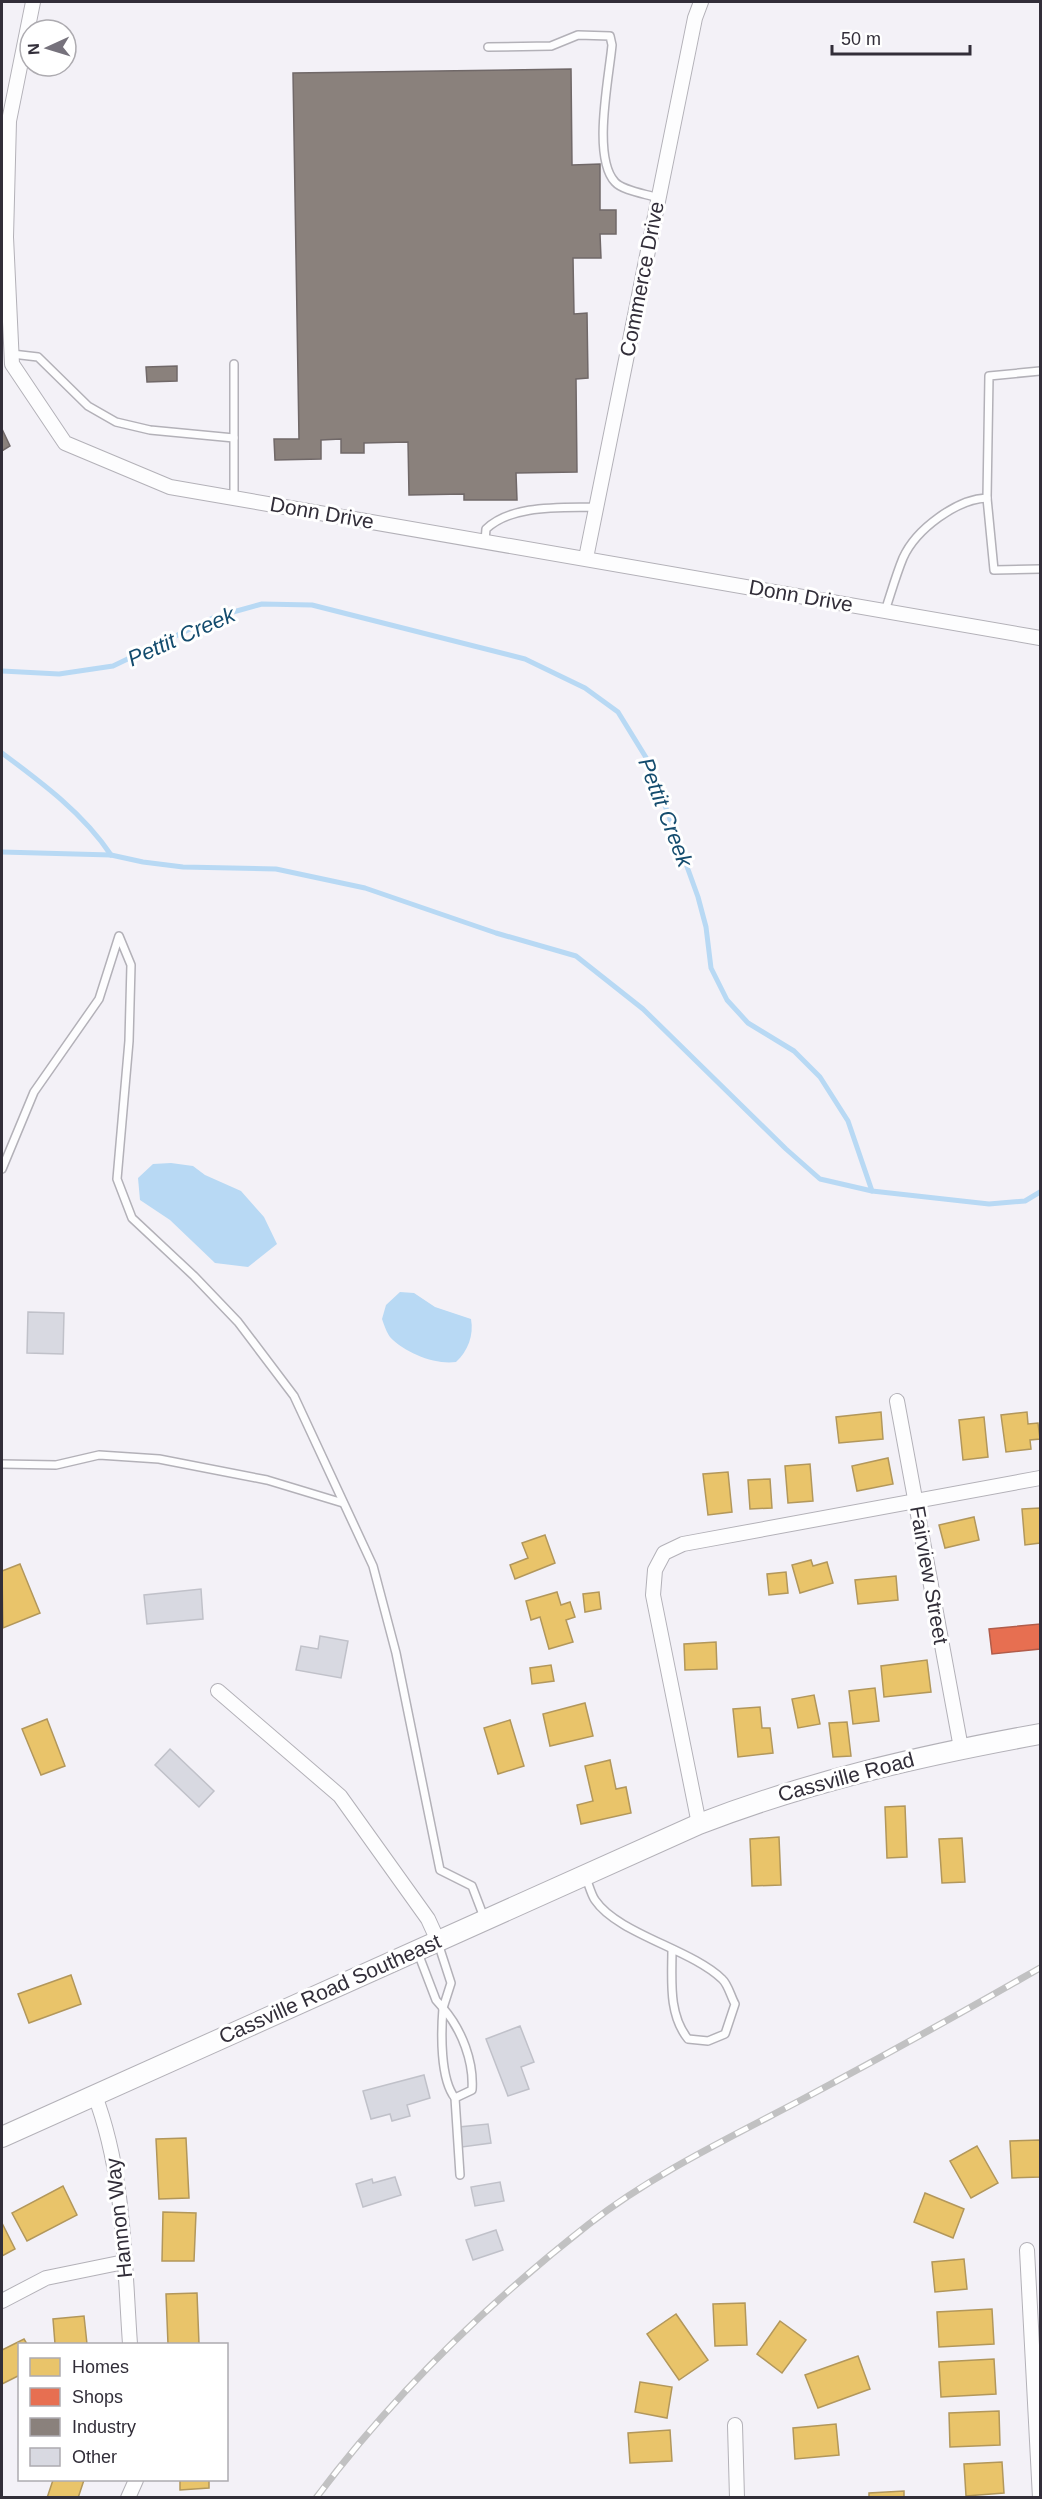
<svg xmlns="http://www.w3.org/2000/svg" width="1042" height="2499" font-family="Arial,sans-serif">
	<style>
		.water { fill: #b8d9f4 }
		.homes { fill: #e9c46a; stroke: #b2975b; stroke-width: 1.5 }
		.shops { fill: #e76f51; stroke: #b15c4a; stroke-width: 1.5 }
		.industry { fill: #8a817c; stroke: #706868; stroke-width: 1.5 }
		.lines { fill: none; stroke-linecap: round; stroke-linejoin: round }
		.stream { stroke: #b8d9f4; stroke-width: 5 }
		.building { fill: #d8d9e1; stroke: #c0c1c9; stroke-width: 1.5 }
		.lane-casing { stroke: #b3b1b8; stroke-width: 10 }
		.street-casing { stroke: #b3b1b8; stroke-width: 16 }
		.secondary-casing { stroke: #b3b1b8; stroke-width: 22 }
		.lane { stroke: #fdfdfe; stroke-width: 7 }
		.street { stroke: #fdfdfe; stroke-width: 14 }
		.secondary { stroke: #fdfdfe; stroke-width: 20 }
		.rail-casing { stroke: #c1c1c2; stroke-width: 7 }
		.rail { stroke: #fff; stroke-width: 4.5; stroke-dasharray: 14; stroke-linecap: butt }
		.labels { text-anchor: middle; stroke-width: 6; stroke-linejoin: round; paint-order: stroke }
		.street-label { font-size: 21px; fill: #322e39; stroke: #fff }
		.water-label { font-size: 22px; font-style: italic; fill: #144c6e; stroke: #fff }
	</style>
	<rect width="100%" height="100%" fill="#f3f1f7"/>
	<g class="water">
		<polygon points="171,1163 193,1166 205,1175 241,1191 264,1217 277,1244 248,1267 215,1263 170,1220 140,1200 138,1178 153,1164"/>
		<path d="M400 1292 414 1293 435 1307 471 1319C474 1335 468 1351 456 1362 435 1365 405 1353 390 1337 387 1333 384 1325 382 1319L386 1305Z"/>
	</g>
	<g class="homes">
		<polygon points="881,1412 883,1439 839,1443 836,1417"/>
		<polygon points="1027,1412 1028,1424 1038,1423 1040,1439 1030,1440 1031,1449 1006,1452 1001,1415"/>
		<polygon points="984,1417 988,1457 963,1460 959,1420"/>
		<polygon points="888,1458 893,1484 857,1491 852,1466"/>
		<polygon points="810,1464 813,1501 788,1503 785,1466"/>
		<polygon points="728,1472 732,1512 708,1515 703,1474"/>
		<polygon points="770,1479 772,1508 750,1509 748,1480"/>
		<polygon points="1040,1508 1040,1543 1025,1545 1022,1509"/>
		<polygon points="974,1517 979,1540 945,1548 939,1525"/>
		<polygon points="545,1535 555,1563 515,1579 510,1565 528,1558 522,1543"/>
		<polygon points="811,1560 813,1566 827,1562 833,1583 800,1593 792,1565"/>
		<polygon points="20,1564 40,1613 3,1628 2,1571"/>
		<polygon points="786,1572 788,1593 769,1595 767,1574"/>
		<polygon points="896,1576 898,1600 858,1604 855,1580"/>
		<polygon points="557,1592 561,1605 570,1602 575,1617 566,1620 573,1642 549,1649 540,1617 531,1620 526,1601"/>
		<polygon points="599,1592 601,1609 585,1612 583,1594"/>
		<polygon points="716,1642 717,1669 685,1670 684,1644"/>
		<polygon points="927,1660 931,1692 884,1697 881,1666"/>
		<polygon points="551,1665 554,1681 532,1684 530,1668"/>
		<polygon points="875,1688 879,1721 853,1724 849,1691"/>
		<polygon points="814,1695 820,1724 798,1728 792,1699"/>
		<polygon points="585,1703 593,1736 550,1746 543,1714"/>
		<polygon points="760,1707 762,1728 770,1728 773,1753 738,1757 733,1709"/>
		<polygon points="47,1719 65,1766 41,1775 22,1729"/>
		<polygon points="510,1720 524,1766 498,1774 484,1728"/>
		<polygon points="847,1722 851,1756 833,1757 829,1723"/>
		<polygon points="610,1760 616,1789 626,1787 631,1813 581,1824 577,1805 593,1801 585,1766"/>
		<polygon points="905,1806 907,1857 887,1858 885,1807"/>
		<polygon points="779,1837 781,1885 752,1886 750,1839"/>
		<polygon points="962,1838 965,1882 942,1883 939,1839"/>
		<polygon points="71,1975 81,2004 29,2023 18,1994"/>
		<polygon points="186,2138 189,2198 159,2199 156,2139"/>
		<polygon points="1040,2140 1040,2177 1012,2178 1010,2141"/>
		<polygon points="977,2146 998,2183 971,2198 950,2161"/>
		<polygon points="63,2186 77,2215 27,2241 12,2213"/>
		<polygon points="925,2193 964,2209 953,2238 914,2222"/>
		<polygon points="163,2212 196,2213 194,2261 162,2261"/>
		<polygon points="2,2223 15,2249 2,2256"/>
		<polygon points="964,2259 967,2289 935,2292 932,2262"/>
		<polygon points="197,2293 199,2344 168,2344 166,2294"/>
		<polygon points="745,2303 747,2345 715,2346 713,2304"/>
		<polygon points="992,2309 994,2344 939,2347 937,2312"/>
		<polygon points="676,2314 708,2360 679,2380 647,2334"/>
		<polygon points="84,2316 87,2344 55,2344 53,2319"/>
		<polygon points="780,2321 806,2340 782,2373 757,2354"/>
		<polygon points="24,2339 27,2344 20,2344 20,2375 2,2384 2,2350"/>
		<polygon points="858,2356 870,2389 818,2408 805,2375"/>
		<polygon points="994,2359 996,2394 941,2397 939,2362"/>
		<polygon points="640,2382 672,2387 667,2418 635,2412"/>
		<polygon points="999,2411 1000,2445 950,2447 949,2413"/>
		<polygon points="836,2424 839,2455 795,2459 793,2428"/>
		<polygon points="670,2430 672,2461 630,2463 628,2433"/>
		<polygon points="1002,2462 1004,2493 966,2496 964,2464"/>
		<polygon points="53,2480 84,2480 78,2498 47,2498"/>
		<polygon points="180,2480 209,2480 209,2488 180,2490"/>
		<polygon points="904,2491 904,2498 869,2498 869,2493"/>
	</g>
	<polygon class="shops" points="1040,1624 1040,1649 992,1654 989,1629"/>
	<g class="industry">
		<polygon points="571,69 572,165 600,164 600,210 616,210 616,234 600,234 601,258 573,258 574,314 587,313 588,378 576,379 577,472 516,473 517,500 464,500 464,494 409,495 408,442 364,443 364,453 341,453 341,439 321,440 321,459 275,460 274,439 299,439 293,73"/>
		<polygon points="177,366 177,381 147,382 146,367"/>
		<polygon points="2,429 10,446 2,451"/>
	</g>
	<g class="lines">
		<g class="stream">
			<polyline points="2,671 59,674 113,666 215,617 262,604 312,605 525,659 585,688 618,712 650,764 698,897 706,927 711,968 727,1000 748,1023 794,1051 820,1077 848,1121 872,1191"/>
			<path d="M2 753C41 782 83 813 111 855"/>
			<polyline points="2,852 111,855 143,862 183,867 276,869 365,888 496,933 576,956 643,1009 786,1149 820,1179 872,1191 989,1204 1025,1201 1040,1192"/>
		</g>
	</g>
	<g class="building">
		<polygon points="28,1312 64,1313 63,1354 27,1353"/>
		<polygon points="201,1589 203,1619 147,1624 144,1595"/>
		<polygon points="320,1636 348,1641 341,1678 296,1670 301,1646 318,1649"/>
		<polygon points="170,1749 214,1791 199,1807 155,1765"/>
		<polygon points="520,2026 534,2062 521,2067 529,2089 508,2096 486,2039"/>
		<polygon points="424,2075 430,2098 407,2105 410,2116 392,2121 390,2114 371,2119 363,2091"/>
		<polygon points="488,2124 491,2143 462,2147 459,2127"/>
		<polygon points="395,2177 401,2195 363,2207 356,2184 372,2179 373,2183"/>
		<polygon points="500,2182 504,2201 475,2206 471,2187"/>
		<polygon points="496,2230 503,2250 473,2260 466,2240"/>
	</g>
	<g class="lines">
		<g class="lane-casing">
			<g id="lane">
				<path d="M488 47 551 46 578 35 610 36 612 45C609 78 592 157 615 182 623 191 647 194 658 198"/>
				<polyline points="12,354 38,357 88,406 116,422 150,430 234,438"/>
				<polyline points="234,364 234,498"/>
				<polyline points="1040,371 989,376 987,498 994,570 1040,569"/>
				<path d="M485 541 486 529C512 504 562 508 596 507"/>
				<path d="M885 611C891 593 896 575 903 558 916 529 957 499 987 498"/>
				<polyline points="2,1169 34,1092 99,999 119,936 131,965 129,1041 117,1179 132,1218 194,1276 238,1322 294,1396 373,1566 396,1653 440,1870 472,1886 485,1920"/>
				<polyline points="2,1464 56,1465 99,1455 159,1459 267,1480 343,1503"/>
				<path d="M586 1878C589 1885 591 1894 595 1900 618 1934 691 1949 722 1979 728 1984 731 1997 735 2004L725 2034 708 2041 688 2039C668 2014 672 1980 672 1949"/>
				<polyline points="418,1953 436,2000 443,2008 451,1983 438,1943"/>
				<path d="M443 2008C441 2033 440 2079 455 2098L460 2175"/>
				<path d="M443 2008C462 2030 474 2062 472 2090L455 2098"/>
			</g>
		</g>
		<g class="street-casing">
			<g id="street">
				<polyline points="33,2 9,121 6,237 12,364 65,443 170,487 1040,638"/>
				<polyline points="586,558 695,18 701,2"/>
				<polyline points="897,1401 961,1748"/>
				<polyline points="218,1691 340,1796 428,1919 438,1941"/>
				<polyline points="699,1824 653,1595 655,1570 664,1553 683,1544 1040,1478"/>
				<path d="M94 2093C125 2174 124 2260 130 2344"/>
				<polyline points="1027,2250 1040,2498"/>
				<polyline points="2,2301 46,2278 124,2262"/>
				<polyline points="735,2425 737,2498"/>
				<polyline points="128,2498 136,2480"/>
			</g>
		</g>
		<g class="secondary-casing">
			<path id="secondary" d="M2 2137 699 1824C810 1781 924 1755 1040 1734"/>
		</g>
		<use href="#lane" class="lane"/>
		<use href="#street" class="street"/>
		<use href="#secondary" class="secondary"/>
		<g class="rail-casing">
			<path id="rail" d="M316 2498C393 2395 488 2303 589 2224 653 2174 729 2138 801 2100 882 2057 961 2013 1040 1968"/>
		</g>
		<use href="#rail" class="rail"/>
	</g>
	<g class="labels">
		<g class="street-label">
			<text transform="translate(642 279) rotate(-79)" y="7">Commerce Drive</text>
			<text transform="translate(322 513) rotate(10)" y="7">Donn Drive</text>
			<text transform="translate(801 596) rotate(10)" y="7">Donn Drive</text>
			<text transform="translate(929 1575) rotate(80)" y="7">Fairview Street</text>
			<text transform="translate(846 1777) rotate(-15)" y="7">Cassville Road</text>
			<text transform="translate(330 1989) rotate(-24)" y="7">Cassville Road Southeast</text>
			<text transform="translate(119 2218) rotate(-96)" y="7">Hannon Way</text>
		</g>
		<g class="water-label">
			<text transform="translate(181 636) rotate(-24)" y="8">Pettit Creek</text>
			<text transform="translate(666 812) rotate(69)" y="8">Pettit Creek</text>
		</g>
	</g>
	<rect width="1042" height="2499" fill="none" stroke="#322e39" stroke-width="6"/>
	<rect x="18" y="2343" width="210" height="138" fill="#ffffff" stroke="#adabb0" stroke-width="1.5"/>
	<rect x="30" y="2358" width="30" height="18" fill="#e9c46a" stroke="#adabb0" stroke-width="1.5"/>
	<text x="72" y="2373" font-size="18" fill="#322e39">Homes</text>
	<rect x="30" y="2388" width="30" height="18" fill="#e76f51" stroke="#adabb0" stroke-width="1.5"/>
	<text x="72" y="2403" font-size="18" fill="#322e39">Shops</text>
	<rect x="30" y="2418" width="30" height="18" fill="#8a817c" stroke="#adabb0" stroke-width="1.5"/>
	<text x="72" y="2433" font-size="18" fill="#322e39">Industry</text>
	<rect x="30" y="2448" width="30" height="18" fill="#d8d9e1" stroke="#adabb0" stroke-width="1.5"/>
	<text x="72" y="2463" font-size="18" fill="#322e39">Other</text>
	<g transform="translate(48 48) rotate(266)"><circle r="28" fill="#ffffff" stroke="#adabb0" stroke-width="1.5"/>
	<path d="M0-4.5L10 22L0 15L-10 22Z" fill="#76727c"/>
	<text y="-9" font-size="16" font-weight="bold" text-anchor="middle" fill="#322e39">N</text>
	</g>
	<path d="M832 45v9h138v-9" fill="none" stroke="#322e39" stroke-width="3"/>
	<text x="841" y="45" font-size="18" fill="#322e39" stroke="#ffffff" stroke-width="4.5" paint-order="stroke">50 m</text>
</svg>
